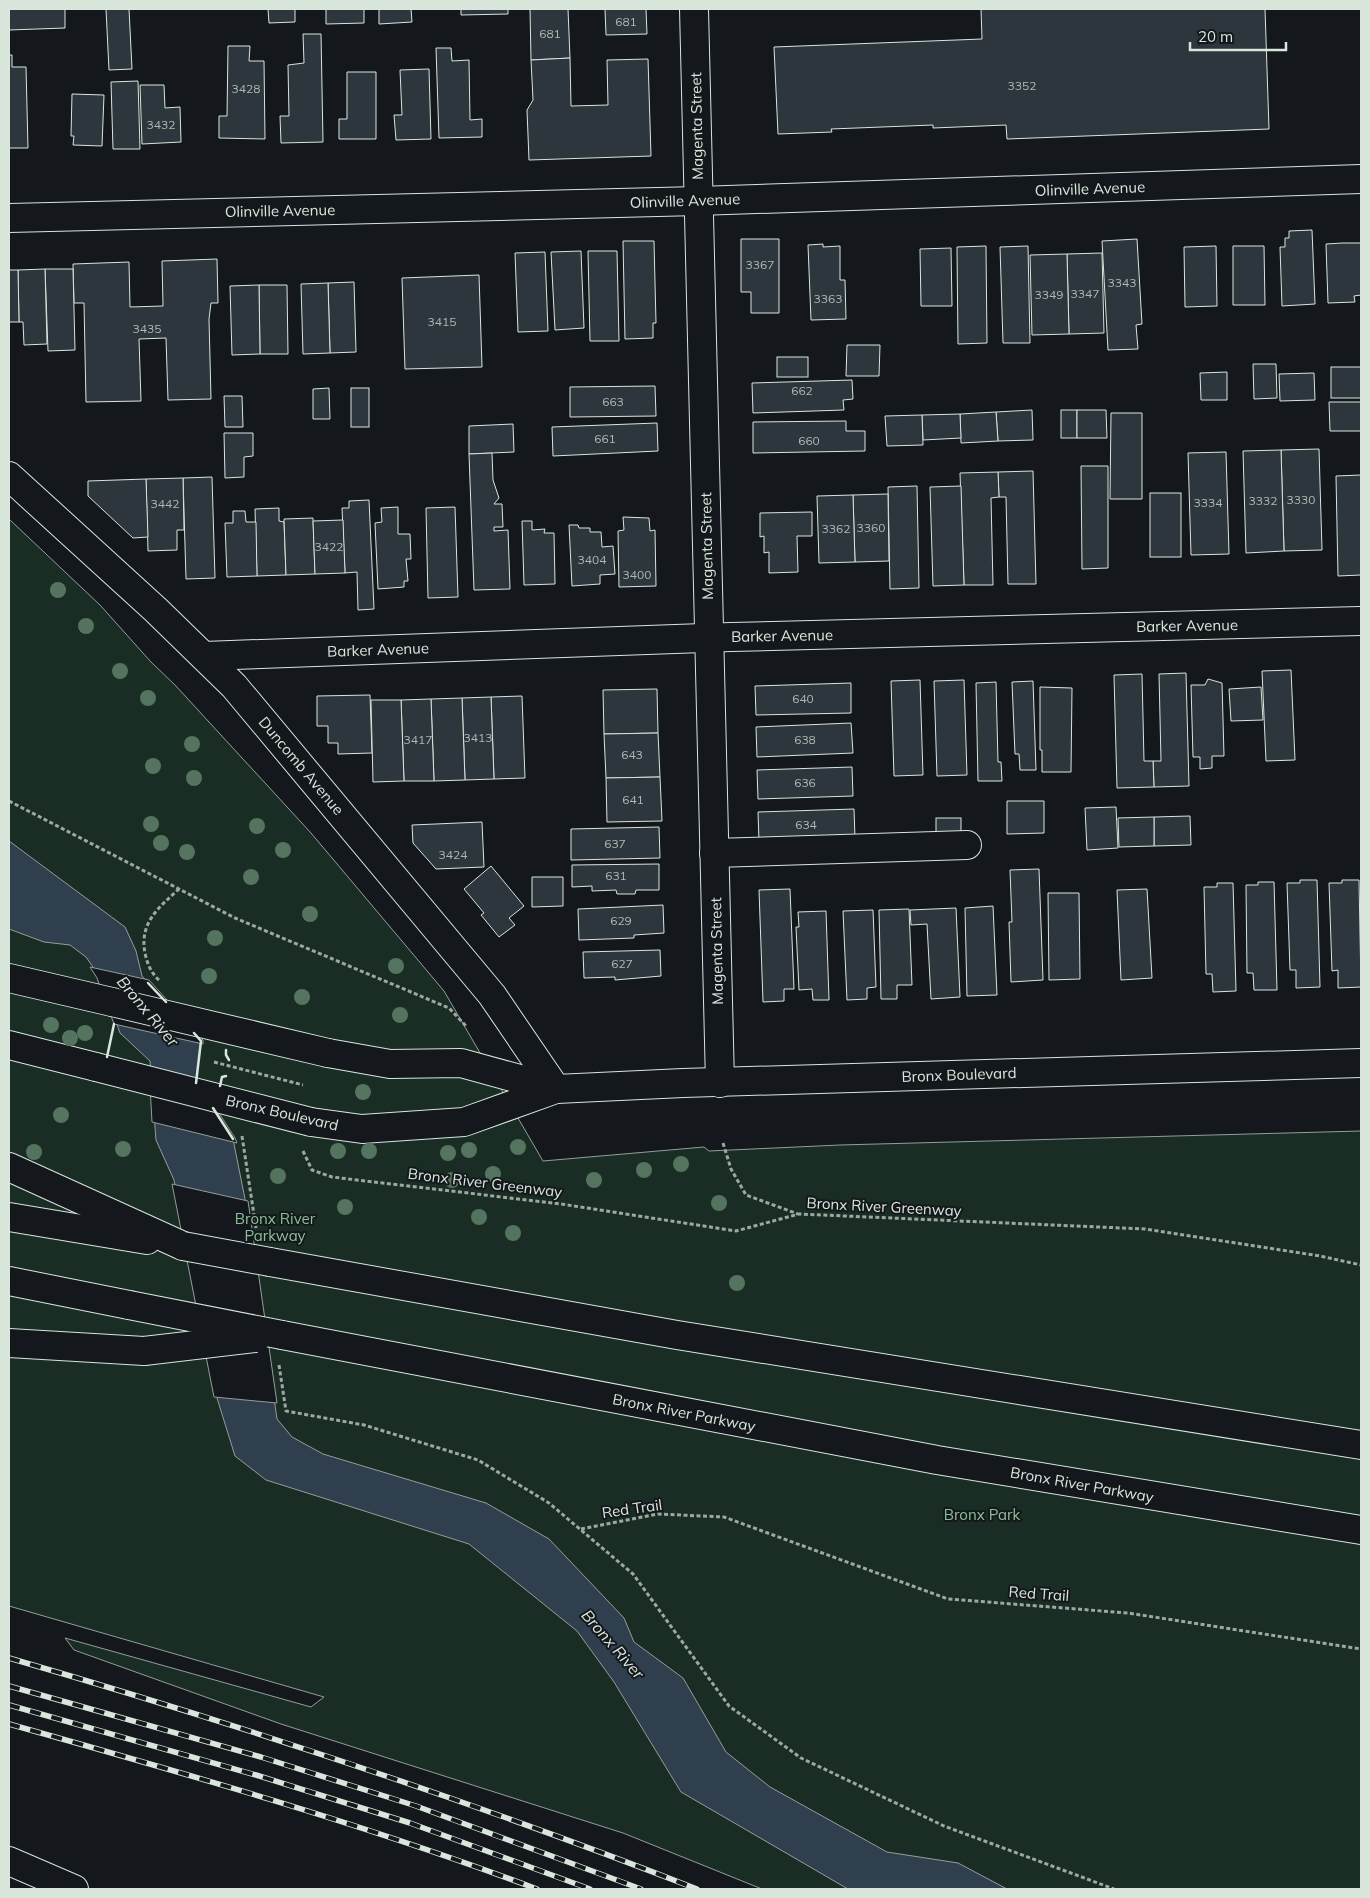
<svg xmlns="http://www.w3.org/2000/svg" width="1370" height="1898" font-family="Mulish,sans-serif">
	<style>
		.green { fill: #1a2d24; stroke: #939e99 }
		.water { fill: #2f3f4d; stroke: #939e99 }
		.pier { fill: #14181c; stroke: #939e99 }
		.building { fill: #2c363c; stroke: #d8e6dc }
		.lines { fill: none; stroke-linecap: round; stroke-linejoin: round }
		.minor-casing { stroke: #d8e6dc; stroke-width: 30 }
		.major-casing { stroke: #d8e6dc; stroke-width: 30 }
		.highway-casing { stroke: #d8e6dc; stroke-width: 30 }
		.path { stroke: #9da8a2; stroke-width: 3; stroke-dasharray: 4 2.5; stroke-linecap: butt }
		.minor { stroke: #14181c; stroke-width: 28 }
		.major { stroke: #14181c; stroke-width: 28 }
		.highway { stroke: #14181c; stroke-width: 28 }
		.rail-casing { stroke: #d8e6dc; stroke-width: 5.5 }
		.rail { stroke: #14181c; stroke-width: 4; stroke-dasharray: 11; stroke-linecap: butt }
		.minor-bridge-casing { stroke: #d8e6dc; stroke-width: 30; stroke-linecap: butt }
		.highway-bridge-casing { stroke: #d8e6dc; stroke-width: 30; stroke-linecap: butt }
		.minor-bridge { stroke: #14181c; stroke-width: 28 }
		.highway-bridge { stroke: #14181c; stroke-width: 28 }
		.wall { stroke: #d8e6dc; stroke-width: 2.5 }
		.tree { fill: #55745f }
		.labels { text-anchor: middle; stroke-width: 4; stroke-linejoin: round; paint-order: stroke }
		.number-label { font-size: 12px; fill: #adbab4 }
		.street-label { font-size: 15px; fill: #d8e6dc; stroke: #14181c }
		.park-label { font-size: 15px; fill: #8ac095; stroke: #14181c }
		.water-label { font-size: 16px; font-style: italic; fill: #d8e6dc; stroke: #14181c }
	</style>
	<rect width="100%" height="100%" fill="#14181c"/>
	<polygon class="green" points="9,519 100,605 151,662 175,685 311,833 444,991 543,1161 704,1147 709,1151 840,1145 1361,1131 1361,1889 762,1889 623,1833 281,1724 74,1650 65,1638 311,1707 324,1697 9,1606"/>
	<polygon class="water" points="9,841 125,927 136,951 142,976 201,1041 196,1083 233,1139 246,1204 277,1419 292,1437 323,1454 486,1503 549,1539 624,1618 634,1642 683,1678 726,1752 770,1787 887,1852 958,1863 1007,1889 848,1889 681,1792 614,1682 577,1631 469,1544 266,1480 235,1456 217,1398 174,1180 156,1140 150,1061 120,1033 100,977 86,957 70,945 44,942 9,929"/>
	<g class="pier">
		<polygon points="90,967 149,980 203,1040 203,1044 114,1024 97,978"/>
		<polygon points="149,1068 199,1082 235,1138 237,1143 152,1122"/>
		<polygon points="172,1184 248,1201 277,1403 214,1397"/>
	</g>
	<g class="building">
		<polygon points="9,9 65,9 65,28 9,30"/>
		<polygon points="106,9 129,9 132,69 109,70"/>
		<polygon points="268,9 295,9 295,22 269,23"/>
		<polygon points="326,9 364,9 364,23 326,24"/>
		<polygon points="379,9 411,9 412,22 379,24"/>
		<polygon points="461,9 508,9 508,14 461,15"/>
		<polygon points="530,9 568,9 570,58 531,60"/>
		<polygon points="605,9 646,9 647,34 606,35"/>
		<polygon points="981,9 1265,9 1269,129 1007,139 1006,125 933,128 933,125 831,129 832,132 778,134 774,47 982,39"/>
		<polygon points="303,34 321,34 323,142 281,143 280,116 289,116 288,65 304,63"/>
		<polygon points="228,46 250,46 249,61 264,61 265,139 219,138 219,116 227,116"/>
		<polygon points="436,48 451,48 452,61 469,60 470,120 482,119 482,137 439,138"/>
		<polygon points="9,55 12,55 12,67 26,67 28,148 9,148"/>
		<polygon points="570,58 571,106 608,105 607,60 648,59 651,156 529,160 527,110 533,100 531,60"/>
		<polygon points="429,69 431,139 396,140 394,115 402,115 400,70"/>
		<polygon points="347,72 376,72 376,139 339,139 339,119 347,119"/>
		<polygon points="138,81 140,149 113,149 111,82"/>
		<polygon points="140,85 164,85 165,108 180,107 181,142 142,144"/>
		<polygon points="72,94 104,95 102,146 73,145 74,136 71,136"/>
		<polygon points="1312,230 1315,304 1282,306 1280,247 1285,247 1285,238 1289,238 1289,231"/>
		<polygon points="741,239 779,239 779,313 751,313 751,292 741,292"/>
		<polygon points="1137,239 1142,324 1136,325 1138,349 1108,350 1102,241"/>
		<polygon points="623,241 654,241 656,323 653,323 653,338 625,339"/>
		<polygon points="1342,243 1361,243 1361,295 1354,296 1355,302 1328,303 1326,244"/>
		<polygon points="823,244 823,247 840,246 840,280 845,280 846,319 811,320 808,245"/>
		<polygon points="986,246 987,343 958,344 957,247"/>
		<polygon points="1028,246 1030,343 1003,343 1000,247"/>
		<polygon points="1216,246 1217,306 1185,307 1184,247"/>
		<polygon points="1233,246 1264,246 1265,305 1233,305"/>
		<polygon points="951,248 952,306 921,306 920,249"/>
		<polygon points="581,251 584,328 555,330 551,252"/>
		<polygon points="588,251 617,251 619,341 590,341"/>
		<polygon points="545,252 548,331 518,332 515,253"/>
		<polygon points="1102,253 1104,333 1069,334 1067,254"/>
		<polygon points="1067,254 1069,334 1032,335 1030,255"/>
		<polygon points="217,259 218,303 211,303 209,319 211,399 168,400 166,338 139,339 141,401 86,402 84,303 74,303 73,264 129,262 130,307 163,306 162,261"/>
		<polygon points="45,269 73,269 75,350 48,351"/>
		<polygon points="45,269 47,344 24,345 23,322 19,322 18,270"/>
		<polygon points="9,270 18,270 19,322 9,322"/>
		<polygon points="479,275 482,367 405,369 402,278"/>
		<polygon points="354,282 356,352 330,353 328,283"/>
		<polygon points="328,283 330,353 303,354 301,284"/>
		<polygon points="259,285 287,285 288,354 260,354"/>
		<polygon points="259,285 260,354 232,355 230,286"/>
		<polygon points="847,345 880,345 879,376 846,376"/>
		<rect x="777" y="357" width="31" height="20"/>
		<polygon points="1253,364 1276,364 1277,398 1254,399"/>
		<rect x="1331" y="367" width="30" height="31"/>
		<polygon points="1227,372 1227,400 1201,400 1200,373"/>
		<polygon points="1314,373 1315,400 1280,401 1279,374"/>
		<polygon points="852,380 853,399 843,400 844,410 753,413 752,383"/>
		<polygon points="655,386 656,416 570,417 570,387"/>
		<polygon points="329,388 330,419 313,419 313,389"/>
		<rect x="351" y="388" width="18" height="39"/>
		<polygon points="224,396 242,396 243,427 225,427"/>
		<polygon points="1329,402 1361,402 1361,431 1330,431"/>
		<polygon points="1032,410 1033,440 998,441 996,412"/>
		<rect x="1061" y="410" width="16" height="28"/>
		<polygon points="1077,410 1106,410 1107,438 1077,438"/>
		<polygon points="996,412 998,441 961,443 960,414"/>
		<polygon points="1111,413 1142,413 1142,499 1110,499"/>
		<polygon points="960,414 961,438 923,440 922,415"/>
		<polygon points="922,415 923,445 887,446 885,416"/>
		<polygon points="846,421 846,431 865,431 865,451 753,453 753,422"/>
		<polygon points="657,423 658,451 553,456 552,427"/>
		<polygon points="513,424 514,452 469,454 469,426"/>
		<polygon points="224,433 253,433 253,456 244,457 244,477 225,478"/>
		<polygon points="1319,449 1322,550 1284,551 1281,450"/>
		<polygon points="1281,450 1284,551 1246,553 1243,451"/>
		<polygon points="1226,452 1229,554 1191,555 1188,453"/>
		<polygon points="492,453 493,480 499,498 494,504 502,504 503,527 494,527 494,531 508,530 510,589 474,590 469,454"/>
		<polygon points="1081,466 1108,466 1108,568 1082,569"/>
		<polygon points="1033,471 1036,584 1008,584 1006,497 999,497 998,472"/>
		<polygon points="998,472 999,497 991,498 993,585 964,585 960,473"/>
		<polygon points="1361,475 1361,575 1338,576 1336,476"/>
		<polygon points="212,477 215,578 186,579 183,478"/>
		<polygon points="183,478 184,530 177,530 177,550 148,551 146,479"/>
		<polygon points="146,479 148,537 133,538 88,496 88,481"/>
		<polygon points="917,486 919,588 890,589 888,487"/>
		<polygon points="961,486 964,585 933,586 930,487"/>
		<rect x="1150" y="493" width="31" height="64"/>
		<polygon points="888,494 889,561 855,562 853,495"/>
		<polygon points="853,495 855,562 819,563 817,496"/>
		<polygon points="369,500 374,609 358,610 357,572 345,573 342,508 349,508 349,501"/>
		<polygon points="398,507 398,534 410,534 411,559 406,559 408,581 404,581 404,587 378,589 375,523 382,522 381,508"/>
		<polygon points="455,507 458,597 428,598 426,508"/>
		<polygon points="279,508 279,521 284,522 286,575 257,576 255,509"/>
		<polygon points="233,511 245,511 246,522 256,522 257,576 227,577 225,523 233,523"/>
		<polygon points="812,512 812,536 797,536 798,572 769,573 769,552 764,553 764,536 760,537 760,513"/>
		<polygon points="623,517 649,518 650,531 655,530 656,586 619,587 618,531 624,530"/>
		<polygon points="313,518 315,574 286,575 284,519"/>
		<polygon points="343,520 345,573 315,574 313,521"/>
		<polygon points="522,521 532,521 532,530 545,529 544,533 554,533 555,584 524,585"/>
		<polygon points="569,525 578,525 579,528 590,528 590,532 601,532 602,547 613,546 615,574 600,575 600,584 572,586"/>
		<polygon points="1291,670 1295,760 1266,761 1262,671"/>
		<polygon points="1186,673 1189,786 1154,787 1153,761 1161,761 1159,674"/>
		<polygon points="1142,674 1144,761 1153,761 1154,787 1117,788 1114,675"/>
		<polygon points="1208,679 1222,683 1224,756 1212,756 1212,768 1200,769 1200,757 1193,757 1191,685 1205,685"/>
		<polygon points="920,680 923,775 894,776 891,681"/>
		<polygon points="964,680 967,775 937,776 934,681"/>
		<polygon points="1033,681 1036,770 1020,770 1019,754 1015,754 1012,682"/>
		<polygon points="996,682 998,762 1001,762 1002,781 978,781 976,683"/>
		<polygon points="851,683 851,713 756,715 755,686"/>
		<polygon points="1040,687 1072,688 1071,772 1042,772 1042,750 1040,750"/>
		<polygon points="1261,687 1263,720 1231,721 1229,689"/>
		<polygon points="657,689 658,733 604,734 603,690"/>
		<polygon points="370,695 372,753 338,754 338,743 328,743 328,726 317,726 317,696"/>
		<polygon points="522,696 525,778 494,779 491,697"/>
		<polygon points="491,697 494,779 465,780 462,698"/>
		<polygon points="462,698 465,780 434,781 431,699"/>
		<polygon points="431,699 434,781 404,781 401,700"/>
		<polygon points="371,700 401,700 404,781 373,782"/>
		<polygon points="851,723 853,753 757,757 756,727"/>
		<polygon points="658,733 660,777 606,778 604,734"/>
		<polygon points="852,767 853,796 758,799 757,770"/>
		<polygon points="660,777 662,821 607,822 606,778"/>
		<polygon points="1007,801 1044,801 1044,833 1007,834"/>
		<polygon points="1116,807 1118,848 1087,850 1085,808"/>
		<polygon points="854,809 855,838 759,841 758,812"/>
		<polygon points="1190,816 1191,845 1154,846 1154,817"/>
		<polygon points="1154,817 1154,846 1119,847 1118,818"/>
		<rect x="936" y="818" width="25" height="15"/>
		<polygon points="482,822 484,867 436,869 413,843 412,825"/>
		<polygon points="659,827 660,858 571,860 571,829"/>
		<polygon points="659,864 659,890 636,890 635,894 617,894 616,890 592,891 592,886 572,887 572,865"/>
		<polygon points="491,866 524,906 509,918 515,925 499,937 481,915 484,913 464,889"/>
		<polygon points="1039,869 1043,980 1011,982 1009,922 1012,922 1010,870"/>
		<polygon points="532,877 563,877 563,906 532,907"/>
		<polygon points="1300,880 1317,880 1320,987 1296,988 1296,970 1290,970 1287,883 1300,883"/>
		<polygon points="1342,880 1359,880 1361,987 1338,988 1338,970 1332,971 1329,883 1342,883"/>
		<polygon points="1258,882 1274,882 1277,990 1254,990 1253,973 1247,973 1246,885 1258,885"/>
		<polygon points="1217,883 1233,883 1236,991 1213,992 1212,974 1206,974 1204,887 1217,887"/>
		<polygon points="790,889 794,989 784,989 784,1001 763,1002 759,890"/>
		<polygon points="1147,889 1152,978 1121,980 1117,890"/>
		<polygon points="1048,893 1079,893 1080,979 1049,980"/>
		<polygon points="663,905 664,933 634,935 634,938 579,940 578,909"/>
		<polygon points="993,906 997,995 967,996 965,908"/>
		<polygon points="956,908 960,997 931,999 927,924 911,925 910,910"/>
		<polygon points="909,909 912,985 897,985 897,999 881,999 879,910"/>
		<polygon points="873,910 876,987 867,988 867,999 847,1000 843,911"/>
		<polygon points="826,911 829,1000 813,1000 812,989 799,990 796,927 799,927 798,912"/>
		<polygon points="660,950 661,976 615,980 615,977 584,978 583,952"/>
	</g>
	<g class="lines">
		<g class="minor-casing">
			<g id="minor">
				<polyline points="694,9 720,1083"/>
				<polyline points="9,218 698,201 1361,179"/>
				<polyline points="9,476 156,610 234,686 492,995 556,1089"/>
				<polyline points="204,656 731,637 1361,621"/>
				<polyline points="714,853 967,845"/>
				<polyline points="9,978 112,1002"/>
				<polyline points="9,1045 96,1067"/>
				<polyline points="328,1053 390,1064 461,1063 556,1089"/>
				<polyline points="311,1122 362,1129 464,1122 556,1089 683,1083 1361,1063"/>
			</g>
		</g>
		<g class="major-casing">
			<polyline id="major" points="9,1861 74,1889"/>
		</g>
		<g class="highway-casing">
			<g id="highway">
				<polyline points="9,1167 183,1246"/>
				<polyline points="9,1217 147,1240"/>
				<polyline points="270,1262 677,1335 1361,1445"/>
				<polyline points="9,1281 129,1305"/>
				<polyline points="282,1335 937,1460 1361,1530"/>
				<polyline points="9,1343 144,1351"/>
			</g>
		</g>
		<g class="path">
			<polyline points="9,801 235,918 449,1008 466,1026"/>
			<path d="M159 980C151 973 147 963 145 953 139 923 159 907 179 889"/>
			<polyline points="214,1062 303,1085"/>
			<polyline points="242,1136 256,1228"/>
			<polyline points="723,1143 731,1169 746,1195 798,1214"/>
			<polyline points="303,1151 312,1170 332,1177 561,1204 736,1231 799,1214 1145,1229 1320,1256 1361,1265"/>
			<polyline points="279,1365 286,1411 364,1425 478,1460 549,1503 633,1574 729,1706 801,1758 944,1826 1114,1889"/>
			<polyline points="581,1529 658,1514 724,1517 948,1599 1128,1613 1361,1649"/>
		</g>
		<use href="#minor" class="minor"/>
		<use href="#major" class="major"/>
		<use href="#highway" class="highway"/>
		<g class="rail-casing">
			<g id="rail">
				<path d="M9 1658C241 1725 471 1801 697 1889"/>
				<polyline points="9,1686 261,1757 416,1806 641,1889"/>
				<polyline points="9,1705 256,1775 410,1823 590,1889"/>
				<path d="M9 1724C187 1774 364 1824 537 1889"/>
			</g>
		</g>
		<use href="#rail" class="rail"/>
		<g class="minor-bridge-casing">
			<g id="minor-bridge">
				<polyline points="112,1002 328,1053"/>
				<polyline points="96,1067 311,1122"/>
			</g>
		</g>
		<g class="highway-bridge-casing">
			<g id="highway-bridge">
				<polyline points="183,1246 270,1262"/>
				<polyline points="129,1305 282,1335"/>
				<polyline points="144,1351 256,1338"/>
			</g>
		</g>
		<use href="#minor-bridge" class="minor-bridge"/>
		<use href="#highway-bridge" class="highway-bridge"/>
		<g class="wall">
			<polyline points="148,983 166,1002"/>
			<polyline points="194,1033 201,1041 196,1083"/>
			<polyline points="226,1050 226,1055 229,1060"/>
			<polyline points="107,1057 114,1024"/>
			<polyline points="220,1086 222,1077 226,1076"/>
			<polyline points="213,1108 233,1139"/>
		</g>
	</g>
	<g class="tree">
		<circle cx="58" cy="590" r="8"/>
		<circle cx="86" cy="626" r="8"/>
		<circle cx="120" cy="671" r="8"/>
		<circle cx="148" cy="698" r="8"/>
		<circle cx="192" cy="744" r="8"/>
		<circle cx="153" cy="766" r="8"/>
		<circle cx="194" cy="778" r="8"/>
		<circle cx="151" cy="824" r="8"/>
		<circle cx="257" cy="826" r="8"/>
		<circle cx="161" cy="843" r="8"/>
		<circle cx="283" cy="850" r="8"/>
		<circle cx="187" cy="852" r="8"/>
		<circle cx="251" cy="877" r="8"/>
		<circle cx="310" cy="914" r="8"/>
		<circle cx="215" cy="938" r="8"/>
		<circle cx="396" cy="966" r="8"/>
		<circle cx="209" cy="976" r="8"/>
		<circle cx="302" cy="997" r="8"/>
		<circle cx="400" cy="1015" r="8"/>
		<circle cx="51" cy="1025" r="8"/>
		<circle cx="85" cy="1033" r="8"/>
		<circle cx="70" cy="1038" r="8"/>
		<circle cx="363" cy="1092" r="8"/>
		<circle cx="61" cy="1115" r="8"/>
		<circle cx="518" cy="1147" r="8"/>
		<circle cx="123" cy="1149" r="8"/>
		<circle cx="469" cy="1150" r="8"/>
		<circle cx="338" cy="1151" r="8"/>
		<circle cx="369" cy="1151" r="8"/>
		<circle cx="34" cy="1152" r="8"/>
		<circle cx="448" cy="1153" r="8"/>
		<circle cx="681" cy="1164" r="8"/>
		<circle cx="644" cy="1170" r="8"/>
		<circle cx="493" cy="1174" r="8"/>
		<circle cx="278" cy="1176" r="8"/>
		<circle cx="452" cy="1180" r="8"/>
		<circle cx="594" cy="1180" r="8"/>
		<circle cx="719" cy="1203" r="8"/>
		<circle cx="345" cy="1207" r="8"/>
		<circle cx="479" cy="1217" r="8"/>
		<circle cx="513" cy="1233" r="8"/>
		<circle cx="737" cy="1283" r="8"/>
	</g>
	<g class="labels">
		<g class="number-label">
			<text x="626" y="26">681</text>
			<text x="550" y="38">681</text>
			<text x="1022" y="90">3352</text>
			<text x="246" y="93">3428</text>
			<text x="161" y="129">3432</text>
			<text x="760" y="269">3367</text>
			<text x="1122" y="287">3343</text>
			<text x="1085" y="298">3347</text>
			<text x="1049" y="299">3349</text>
			<text x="828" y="303">3363</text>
			<text x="442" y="326">3415</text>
			<text x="147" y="333">3435</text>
			<text x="802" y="395">662</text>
			<text x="613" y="406">663</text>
			<text x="605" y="443">661</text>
			<text x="809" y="445">660</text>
			<text x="1301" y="504">3330</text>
			<text x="1263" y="505">3332</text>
			<text x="1208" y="507">3334</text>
			<text x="165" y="508">3442</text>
			<text x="871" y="532">3360</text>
			<text x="836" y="533">3362</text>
			<text x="329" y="551">3422</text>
			<text x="592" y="564">3404</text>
			<text x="637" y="579">3400</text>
			<text x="803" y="703">640</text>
			<text x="478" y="742">3413</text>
			<text x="418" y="744">3417</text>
			<text x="805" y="744">638</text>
			<text x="632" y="759">643</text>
			<text x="805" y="787">636</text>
			<text x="633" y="804">641</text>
			<text x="806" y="829">634</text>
			<text x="615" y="848">637</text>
			<text x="453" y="859">3424</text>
			<text x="616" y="880">631</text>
			<text x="621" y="925">629</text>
			<text x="622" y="968">627</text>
		</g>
		<g class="street-label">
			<text transform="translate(697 126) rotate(-91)" y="5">Magenta Street</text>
			<text transform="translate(1090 189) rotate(-2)" y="5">Olinville Avenue</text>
			<text transform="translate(685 201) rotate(-2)" y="5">Olinville Avenue</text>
			<text transform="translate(280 211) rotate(-1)" y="5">Olinville Avenue</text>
			<text transform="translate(707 546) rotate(-91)" y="5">Magenta Street</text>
			<text transform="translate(1187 626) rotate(-1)" y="5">Barker Avenue</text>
			<text transform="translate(782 636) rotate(-1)" y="5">Barker Avenue</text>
			<text transform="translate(378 650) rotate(-2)" y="5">Barker Avenue</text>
			<text transform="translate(301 766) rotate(50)" y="5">Duncomb Avenue</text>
			<text transform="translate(717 951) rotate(-91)" y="5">Magenta Street</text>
			<text transform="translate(959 1075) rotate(-2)" y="5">Bronx Boulevard</text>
			<text transform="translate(282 1113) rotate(13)" y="5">Bronx Boulevard</text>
			<text transform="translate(485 1183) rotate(7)" y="5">Bronx River Greenway</text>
			<text transform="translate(884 1207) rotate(3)" y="5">Bronx River Greenway</text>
			<text transform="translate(684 1413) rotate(11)" y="5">Bronx River Parkway</text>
			<text transform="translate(1082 1485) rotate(10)" y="5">Bronx River Parkway</text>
			<text transform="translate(632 1509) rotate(-8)" y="5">Red Trail</text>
			<text transform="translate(1039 1594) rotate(4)" y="5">Red Trail</text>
		</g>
		<g class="park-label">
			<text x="275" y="1224">Bronx River<tspan x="275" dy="17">Parkway</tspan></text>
			<text x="982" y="1520">Bronx Park</text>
		</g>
		<g class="water-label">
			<text transform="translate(148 1011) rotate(50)" y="6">Bronx River</text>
			<text transform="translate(613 1644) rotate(49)" y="6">Bronx River</text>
		</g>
	</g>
	<rect width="1370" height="1898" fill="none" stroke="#d8e6dc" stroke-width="20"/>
	<path d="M1190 42v8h96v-8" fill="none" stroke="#d8e6dc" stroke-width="2.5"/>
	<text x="1198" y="42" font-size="15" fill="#d8e6dc" stroke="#14181c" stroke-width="4" paint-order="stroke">20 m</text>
</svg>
